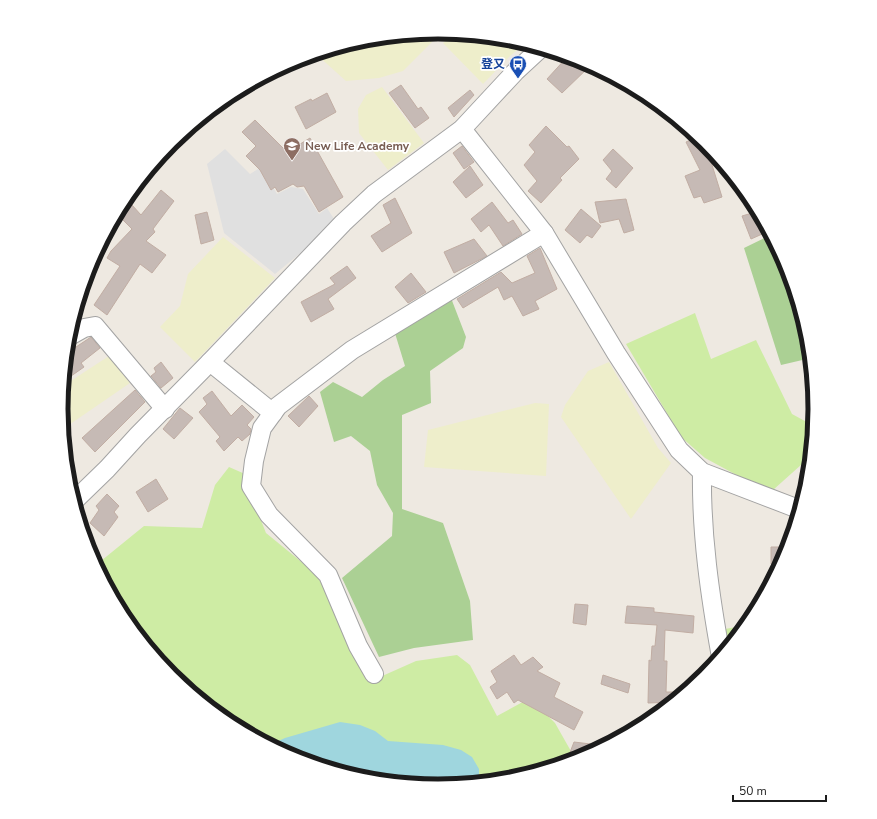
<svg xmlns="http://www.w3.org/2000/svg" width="877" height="819" font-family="'Nunito Sans','Noto Sans JP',sans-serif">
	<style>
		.farmland { fill: #eeeecb }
		.grass { fill: #ceeca4 }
		.forest { fill: #abd094 }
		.parking { fill: #e0e0e0 }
		.water { fill: #9fd6de }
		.building { fill: #c6bab5; stroke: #c1ada3 }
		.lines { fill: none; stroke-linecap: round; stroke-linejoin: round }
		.minor-casing { stroke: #a3a3a3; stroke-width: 20 }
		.minor { stroke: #fff; stroke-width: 18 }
		.labels { text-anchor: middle; stroke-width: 3.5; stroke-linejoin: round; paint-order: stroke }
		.transit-label { font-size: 12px; font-weight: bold; fill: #164399; stroke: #fff; text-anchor: end }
		.education-label { font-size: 12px; font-weight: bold; fill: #785e54; stroke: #fff; text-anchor: start }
		.rim { fill: none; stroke: #1c1c1c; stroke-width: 5 }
	</style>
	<rect width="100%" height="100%" fill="#eee9e1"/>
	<g class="farmland">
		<polygon points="425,33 433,41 403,71 379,78 346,81 316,54 365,39"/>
		<polygon points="454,34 512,39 526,43 511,55 483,84 443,43"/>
		<polygon points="382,87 424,143 388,170 359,133 358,109 366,95"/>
		<polygon points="223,237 275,278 195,362 160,327 180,306 188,274"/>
		<polygon points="109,356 130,383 63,429 61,409 63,386"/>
		<polygon points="609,362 658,448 671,463 631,519 561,417 565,405 588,371"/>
		<polygon points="535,403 549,404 546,476 424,467 428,430"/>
	</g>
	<g class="grass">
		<polygon points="695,313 711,359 756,340 792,414 814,426 811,456 773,490 744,479 705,458 681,437 626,344"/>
		<polygon points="229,467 245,474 249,490 266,533 304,564 337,596 380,677 416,661 457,655 470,665 497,716 530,698 555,723 576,760 512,780 438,787 365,780 294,758 229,723 171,676 124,619 96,565 144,526 202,528 215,485"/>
		<polygon points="747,625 729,648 725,629"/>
	</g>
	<g class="forest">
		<path d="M771 235 787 265 792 280 790 285C804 302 809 336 811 358L781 365 744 248Z"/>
		<polygon points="451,298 466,337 463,348 430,371 431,403 402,415 402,509 443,523 470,601 473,640 414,648 379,657 342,578 392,536 393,513 377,485 370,451 351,436 334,442 320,392 333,382 362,397 383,380 405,366 394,330"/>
	</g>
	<polygon class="parking" points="225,149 250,174 261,167 277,194 291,187 303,189 319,214 327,208 334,219 309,246 275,274 224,233 207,164"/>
	<polygon class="water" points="340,722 360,725 375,731 388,741 443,745 461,750 472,757 479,769 479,783 438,787 365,780 294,758 266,743 274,743 285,738"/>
	<g class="building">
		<polygon points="568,56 591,65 562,93 547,79"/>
		<polygon points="401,85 418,109 421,107 429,118 415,128 389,93"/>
		<polygon points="470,90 474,95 454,117 448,108"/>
		<polygon points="327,93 336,112 306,129 295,107 311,99 312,101"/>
		<polygon points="255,120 287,152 310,138 343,197 319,212 304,186 297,187 293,184 278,192 275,187 271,190 260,170 246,156 256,146 242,132"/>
		<polygon points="546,126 567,147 569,146 579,159 560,178 562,180 541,203 528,191 537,181 524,165 535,152 529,145"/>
		<polygon points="698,137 710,148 707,149 722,197 704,203 701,196 694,198 685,176 700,170 686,142"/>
		<polygon points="462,146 474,162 464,169 453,153"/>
		<polygon points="613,149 633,168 616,188 606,179 612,171 603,160"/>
		<polygon points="470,166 483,185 466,198 453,182"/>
		<polygon points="161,190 174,201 153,229 155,232 146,241 166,255 152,273 140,264 107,315 94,305 120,266 107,258 111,251 132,229 119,216 132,205 141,215"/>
		<polygon points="395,198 412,233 382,252 371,236 391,223 383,205"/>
		<polygon points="626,199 634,230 624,233 619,219 600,223 595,202"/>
		<polygon points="492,202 508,223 513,220 522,234 503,246 489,225 481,232 471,219"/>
		<polygon points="581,209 601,226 592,238 587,235 580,243 565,230"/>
		<polygon points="759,211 769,231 751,239 742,216"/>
		<polygon points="207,212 214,240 201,244 195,215"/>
		<polygon points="474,239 487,256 454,273 444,252"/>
		<polygon points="540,248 557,289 535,301 539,309 523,316 512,296 504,300 498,287 463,308 457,299 501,272 512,283 535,273 527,256"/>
		<polygon points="347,266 356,278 328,299 334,309 311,322 301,302 335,284 330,278"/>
		<polygon points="411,273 426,292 408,303 395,287"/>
		<polygon points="91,337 100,348 81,363 84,367 64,381 67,353"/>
		<polygon points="161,362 173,378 161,388 151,376 156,372 154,368"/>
		<polygon points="135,390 145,402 95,452 82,438"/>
		<polygon points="212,391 231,416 242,405 254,417 247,425 251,429 250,434 242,441 238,437 224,451 216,441 220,437 199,412 207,404 203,398"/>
		<polygon points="309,396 318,406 299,427 288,416"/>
		<polygon points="180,408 193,418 174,439 163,429"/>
		<polygon points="156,479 168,499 148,512 136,492"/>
		<polygon points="107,494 119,506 114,512 118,517 104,536 90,523 99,510 96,506"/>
		<polygon points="771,547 789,547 782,564 771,564"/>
		<polygon points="575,604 588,605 586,625 573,623"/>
		<polygon points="627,606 654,608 654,612 694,616 693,633 665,630 664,661 667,661 666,692 686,692 674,702 648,703 649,660 651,661 652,646 655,646 657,625 625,623"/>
		<polygon points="514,655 521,665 533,657 543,667 537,671 560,683 554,697 583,712 574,730 518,700 514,703 507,692 497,699 490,687 497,682 491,671"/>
		<polygon points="603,675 630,684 628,693 601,684"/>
		<polygon points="574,742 607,746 583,758 566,763"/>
	</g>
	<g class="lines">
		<g class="minor-casing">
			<g id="minor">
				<polyline points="462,129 544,233 616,353 679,450 702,472 801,510"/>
				<polyline points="68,337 84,328 95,326 165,409"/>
				<polyline points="210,362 273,413"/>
				<path d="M702 472C701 534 710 596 721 657"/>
				<polyline points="74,501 107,469 138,435 210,362 343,223 374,194 462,129 515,72 541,48"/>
				<polyline points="374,674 358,646 328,575 269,515 251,486 254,461 262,428 278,406 352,350 544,233"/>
			</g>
		</g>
		<use href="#minor" class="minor"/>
	</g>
	<defs>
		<g id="bus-pin" transform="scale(0.9)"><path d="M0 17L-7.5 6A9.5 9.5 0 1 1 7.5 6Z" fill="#1a4fb4" stroke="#fff"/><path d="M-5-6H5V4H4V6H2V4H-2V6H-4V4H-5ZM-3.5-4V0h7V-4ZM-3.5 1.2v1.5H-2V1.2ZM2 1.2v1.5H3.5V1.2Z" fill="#fff"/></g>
		<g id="school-pin" transform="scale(0.9)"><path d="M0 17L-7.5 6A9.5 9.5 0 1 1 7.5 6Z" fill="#8d6e63" stroke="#fff"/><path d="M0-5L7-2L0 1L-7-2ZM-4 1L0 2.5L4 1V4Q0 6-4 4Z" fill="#fff"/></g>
	</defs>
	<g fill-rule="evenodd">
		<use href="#bus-pin" x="518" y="64"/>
		<use href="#school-pin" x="292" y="146"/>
	</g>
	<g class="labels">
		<g class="transit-label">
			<text x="505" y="68">登又</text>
		</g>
		<g class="education-label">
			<text x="305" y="150">New Life Academy</text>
		</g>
	</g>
	<path d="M0 0H877V819H0ZM68 409a370 370 0 1 1 740 0a370 370 0 1 1-740 0Z" fill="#fff" fill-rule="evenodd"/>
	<path class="rim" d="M68 409a370 370 0 1 1 740 0a370 370 0 1 1-740 0Z"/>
	<path d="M733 795v6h93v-6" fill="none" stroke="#1c1c1c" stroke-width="2"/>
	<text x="739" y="795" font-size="12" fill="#1c1c1c" stroke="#ffffff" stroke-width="3" paint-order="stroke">50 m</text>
</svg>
